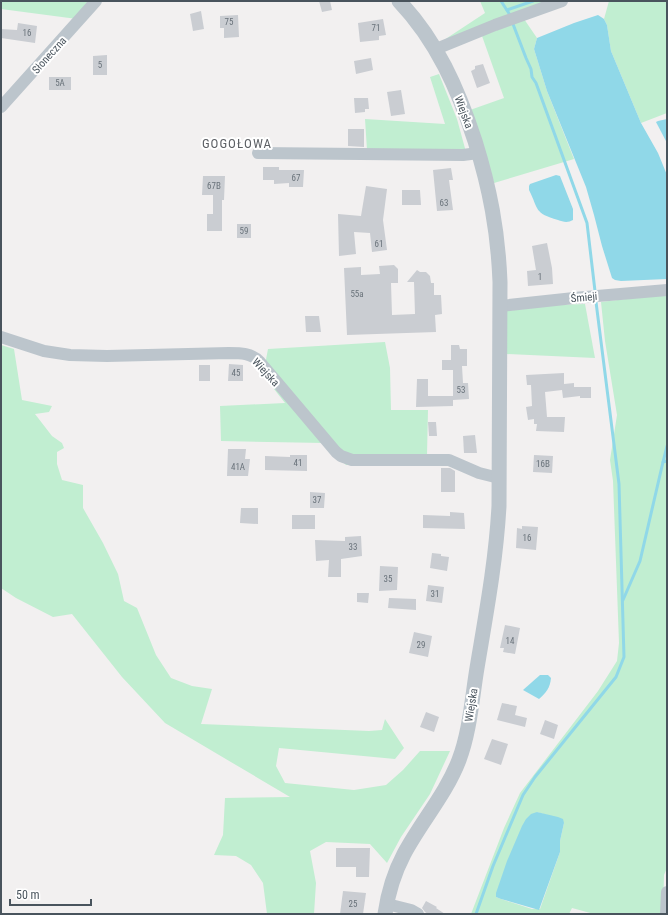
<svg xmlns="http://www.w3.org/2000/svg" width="668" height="915" font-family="'Roboto Condensed',sans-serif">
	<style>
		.green { fill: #c1eed1; fill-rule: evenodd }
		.water { fill: #90d8e8 }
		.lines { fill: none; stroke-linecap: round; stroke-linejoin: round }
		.stream { stroke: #90d8e8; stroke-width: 3 }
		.building { fill: #cacdd2 }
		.minor { stroke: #bcc5cc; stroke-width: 12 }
		.tertiary { stroke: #bcc5cc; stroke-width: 15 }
		.labels { text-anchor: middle; stroke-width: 4; stroke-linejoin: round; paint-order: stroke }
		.number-label { font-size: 9px; fill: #69727a }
		.street-label { font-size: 11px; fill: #49545d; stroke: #fff }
		.quarter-label { font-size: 13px; letter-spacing: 1px; fill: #5d6065; stroke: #fff }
	</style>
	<rect width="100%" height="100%" fill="#f2f0f0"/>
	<g class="green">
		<polygon points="1,1 88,1 77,19 1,9"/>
		<polygon points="480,1 549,1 444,40 485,13"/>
		<polygon points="609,1 667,1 667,113 641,123 611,51 607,25 604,19"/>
		<polygon points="524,19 537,38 534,49 547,91 574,159 494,183 470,110 504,98 482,36"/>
		<polygon points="439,74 457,119 466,152 367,150 365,119 445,124 430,77"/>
		<path d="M667 294V868L664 875 663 914H594L572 908 569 914H471L504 828 520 793 598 691 617 661 619 643 613 481 610 460 617 415 605 341 601 302ZM537 812 550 816 564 823 560 841V852L540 909H532L501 899 496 897Z"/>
		<polygon points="585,304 595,358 506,354 506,311 557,305"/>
		<polygon points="385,342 390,368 391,410 428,410 427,455 396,464 346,465 324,443 221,441 220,406 285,403 263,375 268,349"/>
		<polygon points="1,345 14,349 22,400 52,406 49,412 35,414 52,436 62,443 64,448 57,452 57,464 62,480 83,485 83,508 103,543 118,574 124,601 137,608 156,655 171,678 192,686 212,689 201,724 369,731 382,730 385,719 404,748 395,759 279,748 276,766 285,783 354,790 386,785 403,770 420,751 450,751 430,794 401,837 387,863 370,844 326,842 310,851 316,883 314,914 267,914 263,883 251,865 236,856 214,855 223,835 225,798 290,797 165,723 122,677 72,614 53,617 16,598 1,588"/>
	</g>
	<g class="water">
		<polygon points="598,15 604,19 607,25 611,51 641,123 658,153 667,175 667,279 621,281 615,280 612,278 602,246 594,215 586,187 547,91 534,49 537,38 574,23"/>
		<polygon points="667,119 667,143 656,122 658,121"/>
		<path d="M556 175 560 176 573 209V220C568 223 563 222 558 220 534 213 539 210 529 190V186L530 184Z"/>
		<path d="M540 675H548L551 678C550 688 546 693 539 699L523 690Z"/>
		<polygon points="537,812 558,817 563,819 564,823 560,841 560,852 539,910 501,899 496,897 496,893 507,861 522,826 526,819 531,814"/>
	</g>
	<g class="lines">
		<g class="stream">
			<polyline points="501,1 510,15"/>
			<polyline points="507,10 533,1"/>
			<polyline points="513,24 526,58 531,69 532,77 536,83 587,223 595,291"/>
			<polyline points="663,462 667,446"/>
			<polyline points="623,600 640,561 663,462 667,461"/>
			<polyline points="476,914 493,866 523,795 535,777 616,677 624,657 619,484 596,302"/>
		</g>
	</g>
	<g class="building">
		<polygon points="319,1 330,1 332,10 322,12"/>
		<polygon points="201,11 204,29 193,31 190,14"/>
		<polygon points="238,15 239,37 224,38 224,28 220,28 220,16"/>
		<polygon points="383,19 386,35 379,36 379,40 360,42 358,23"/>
		<polygon points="18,23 37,26 35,43 1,38 1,29 17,30"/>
		<polygon points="107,55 107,75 93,75 93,56"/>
		<polygon points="371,58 373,70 356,74 354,61"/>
		<polygon points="483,64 490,83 477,88 471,71 475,69 475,66"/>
		<rect x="49" y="77" width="22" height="13"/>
		<polygon points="401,90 405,114 391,116 387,92"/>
		<polygon points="354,98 368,98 369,109 365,109 365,112 355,113"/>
		<polygon points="348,129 364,129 364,147 348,146"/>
		<polygon points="263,167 279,167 279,170 304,170 303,187 289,187 289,183 274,184 274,180 263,180"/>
		<polygon points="451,168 453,180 449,180 453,210 437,211 433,170"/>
		<polygon points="203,176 225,176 224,200 222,200 222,231 207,231 207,214 213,214 213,195 202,195"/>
		<polygon points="366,186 387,189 383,220 387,250 372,252 370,233 354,232 356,254 339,256 338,214 361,216"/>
		<polygon points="402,190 420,190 421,205 402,205"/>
		<rect x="237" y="224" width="14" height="14"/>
		<polygon points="547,243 552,268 553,284 528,286 527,271 536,270 532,246"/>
		<polygon points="394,265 398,269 398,283 391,283 392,315 415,314 414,282 407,282 417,270 420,272 426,272 430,276 431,283 434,283 434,295 441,295 442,314 435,315 436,332 347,335 344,268 361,267 361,275 380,274 379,266"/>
		<polygon points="305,316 319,316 321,332 306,332"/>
		<polygon points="451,345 459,345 460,349 467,349 467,366 462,366 463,383 468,383 469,399 453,400 453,406 416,407 417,379 428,379 428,396 453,396 453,370 442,370 442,360 451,360"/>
		<polygon points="229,364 243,365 243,381 228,381"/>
		<rect x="199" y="365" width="11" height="16"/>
		<polygon points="564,373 564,384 574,383 574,387 591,387 591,398 580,398 580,396 563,398 562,390 545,392 547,417 565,417 564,432 536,431 537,424 534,424 534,419 528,420 526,407 532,406 531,385 527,385 526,375"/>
		<polygon points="428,422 436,422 437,436 429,436"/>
		<polygon points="475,435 477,453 464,453 463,436"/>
		<polygon points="228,449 246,449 245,459 250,459 248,476 227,476"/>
		<polygon points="290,455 307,455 307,471 265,470 265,456 290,457"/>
		<polygon points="534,455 553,456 552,473 533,472"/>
		<polygon points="441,468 450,468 455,471 455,492 441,492"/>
		<polygon points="310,492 325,493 324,508 310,508"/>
		<polygon points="241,508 258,508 258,524 240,523"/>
		<polygon points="450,512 464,513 465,529 423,528 423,515 450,516"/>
		<rect x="292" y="515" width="23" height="14"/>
		<polygon points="522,526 538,527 536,550 516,548 517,528 522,529"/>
		<polygon points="361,536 362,556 341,559 341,577 328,577 329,560 316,561 315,540 345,541 345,537"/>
		<polygon points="432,553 441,554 441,556 449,557 447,571 430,568"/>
		<polygon points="380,566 398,567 397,590 379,591"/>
		<polygon points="428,585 444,587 442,603 426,601"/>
		<polygon points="357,593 369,593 368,603 357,602"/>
		<polygon points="389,598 416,599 416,610 388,608"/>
		<polygon points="505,625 520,628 515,654 503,652 504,648 500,648"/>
		<polygon points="414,632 432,636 428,657 409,653"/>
		<polygon points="502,703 517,706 515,715 527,718 525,727 497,720"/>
		<polygon points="426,712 439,717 434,732 420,727"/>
		<polygon points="545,720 558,725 554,739 540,734"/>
		<polygon points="492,739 508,744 501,765 484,759"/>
		<polygon points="336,848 370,848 369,877 356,877 356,867 336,867"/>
		<polygon points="343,891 366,893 363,914 340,914"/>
		<polygon points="426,901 437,907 436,908 445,914 428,914 425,912 422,908"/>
	</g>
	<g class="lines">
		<g class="minor">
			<polyline points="436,49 495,25 562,1"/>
			<polyline points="1,107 96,1"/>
			<polyline points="258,153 463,155 478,153"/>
			<polyline points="500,306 574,298 667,290"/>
			<path d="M1 337 44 351 70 355 107 356 229 353C241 353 251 353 260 362L336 452 341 456 352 460H449L479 473 499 478"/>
			<polyline points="387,904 411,910 418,914"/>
			<polyline points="666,914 667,892"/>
		</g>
		<path class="tertiary" d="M385 914C388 893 394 873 404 854 421 822 446 794 459 760 470 731 472 698 477 668 486 614 496 561 499 506L500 282C498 231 490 189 475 141 458 89 437 41 399 1"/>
	</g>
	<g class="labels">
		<g class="number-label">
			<text x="229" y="25">75</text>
			<text x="376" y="31">71</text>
			<text x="27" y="36">16</text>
			<text x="100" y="68">5</text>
			<text x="60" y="86">5A</text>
			<text x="296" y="181">67</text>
			<text x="214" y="189">67B</text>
			<text x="444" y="206">63</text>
			<text x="244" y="234">59</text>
			<text x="379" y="247">61</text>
			<text x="540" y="280">1</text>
			<text x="357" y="297">55a</text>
			<text x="236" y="376">45</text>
			<text x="461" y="393">53</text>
			<text x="298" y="466">41</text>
			<text x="543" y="467">16B</text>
			<text x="238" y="470">41A</text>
			<text x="317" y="503">37</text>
			<text x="527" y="541">16</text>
			<text x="353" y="550">33</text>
			<text x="388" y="582">35</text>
			<text x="435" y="597">31</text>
			<text x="510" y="644">14</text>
			<text x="421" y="648">29</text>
			<text x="353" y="907">25</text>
		</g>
		<g class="street-label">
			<text transform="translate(49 55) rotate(-48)" y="4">Słoneczna</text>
			<text transform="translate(464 112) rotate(70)" y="4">Wiejska</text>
			<text transform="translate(584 297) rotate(-5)" y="4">Śmieji</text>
			<text transform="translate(266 372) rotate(47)" y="4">Wiejska</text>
			<text transform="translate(471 705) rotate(-81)" y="4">Wiejska</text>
		</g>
		<g class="quarter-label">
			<text x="237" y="148">GOGOŁOWA</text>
		</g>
	</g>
	<rect width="668" height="915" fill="none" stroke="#49545d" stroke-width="4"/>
	<path d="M10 899v6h81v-6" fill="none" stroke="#49545d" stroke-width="2"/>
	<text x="16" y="899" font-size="12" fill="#49545d" stroke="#ffffff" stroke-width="3" paint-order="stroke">50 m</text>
</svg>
